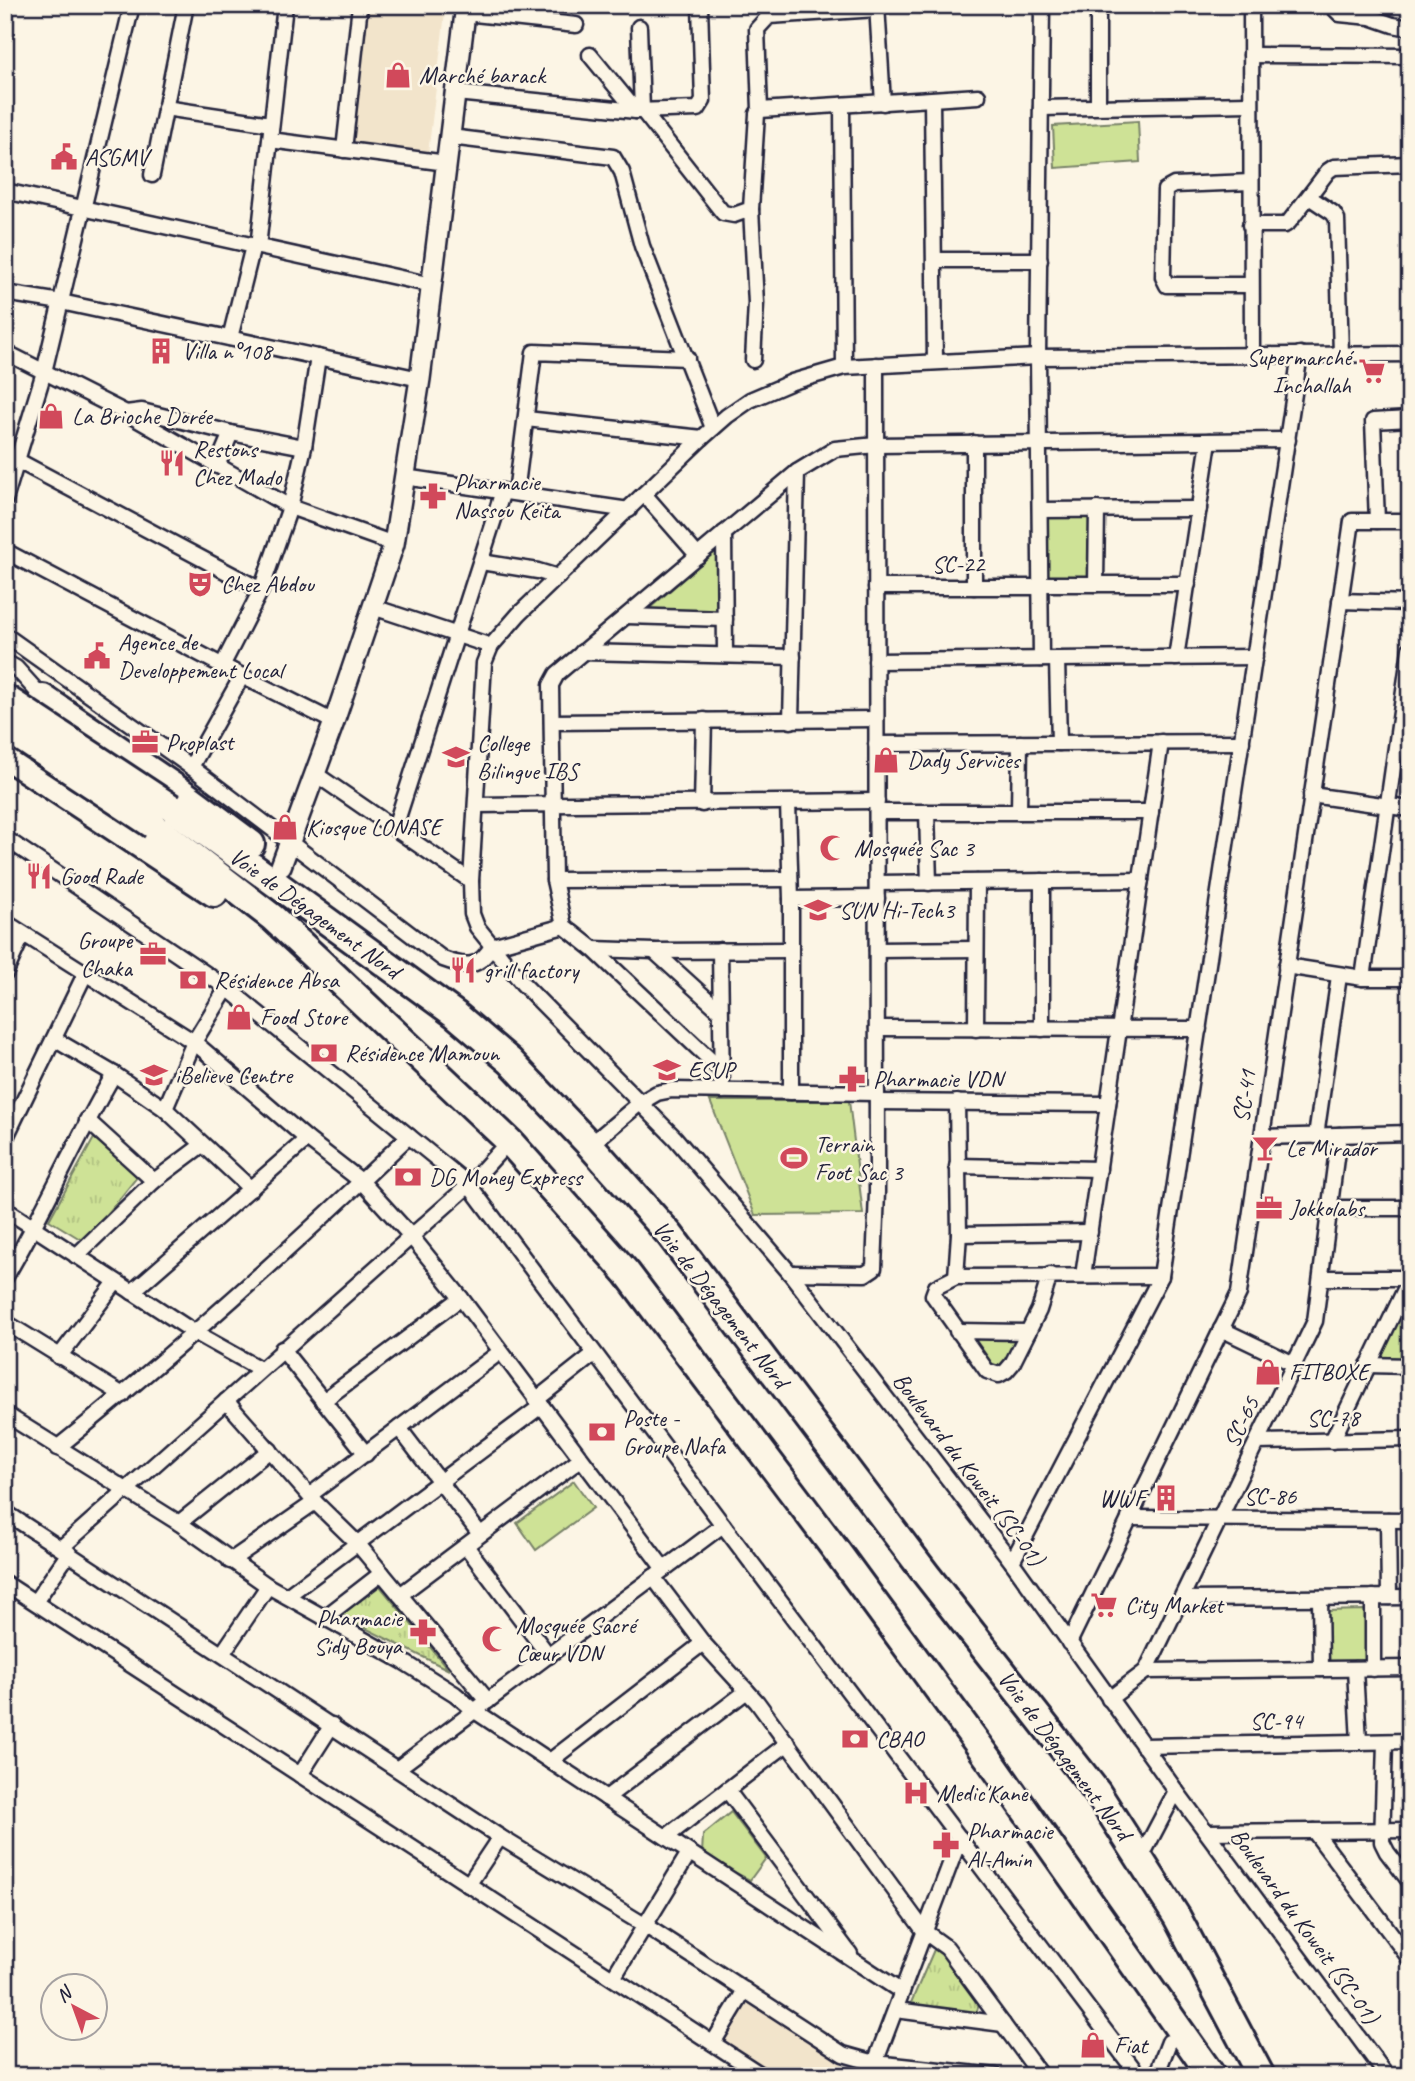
<svg xmlns="http://www.w3.org/2000/svg" width="1415" height="2081" font-family="Caveat,sans-serif">
	<style>
		.built { fill: #f2e4cb }
		.park { fill: url(#park-tufts); stroke: #788268; stroke-width: 2 }
		.garden { fill: #cee296; stroke: #788268; stroke-width: 2 }
		.lines { fill: none; stroke-linecap: round; stroke-linejoin: round }
		.street-casing { stroke: #22223b; stroke-width: 19 }
		.secondary-casing { stroke: #22223b; stroke-width: 24 }
		.highway-casing { stroke: #22223b; stroke-width: 32 }
		.street { stroke: #fcf5e5; stroke-width: 14 }
		.secondary { stroke: #fcf5e5; stroke-width: 19 }
		.highway { stroke: #fcf5e5; stroke-width: 26 }
		.highway-bridge-casing { stroke: #22223b; stroke-width: 32; stroke-linecap: butt }
		.highway-bridge { stroke: #fcf5e5; stroke-width: 26 }
		.labels { text-anchor: middle; stroke-width: 5; stroke-linejoin: round; paint-order: stroke }
		.poi-label { font-size: 24px; fill: #22223b; stroke: #fcf5e5; text-anchor: start }
		.street-label { font-size: 24px; fill: #22223b; stroke: #fcf5e5 }
	</style>
	<defs>
		<pattern id="park-tufts" width="24" height="20" patternUnits="userSpaceOnUse" patternTransform="scale(1.75)"><rect width="24" height="20" fill="#cee296"/><path d="M3 7l-1-3M5 7V3M7 7l1-3M15 17l-1-3M17 17v-4M19 17l1-3" fill="none" stroke="#b1c282"/></pattern>
	</defs>
	<rect width="100%" height="100%" fill="#fcf5e5"/>
	<filter id="ink" filterUnits="userSpaceOnUse"><feTurbulence type="fractalNoise" baseFrequency=".0143" numOctaves="2"/><feDisplacementMap in="SourceGraphic" scale="14" xChannelSelector="R" yChannelSelector="G"/><feConvolveMatrix kernelMatrix="1 2 1 2 8 2 1 2 1" color-interpolation-filters="sRGB"/></filter>
	<g filter="url(#ink)">
		<g class="built">
			<polygon points="366,5 446,5 428,154 349,145"/>
			<polygon points="738,1995 846,2067 905,2076 747,2076 702,2046"/>
		</g>
		<g class="park">
			<polygon points="94,1138 138,1176 85,1242 49,1220"/>
			<polygon points="380,1586 449,1670 353,1622 342,1614"/>
			<polygon points="936,1945 980,2000 976,2015 910,2005"/>
		</g>
		<g class="garden">
			<polygon points="1138,121 1140,162 1055,168 1053,126"/>
			<polygon points="1044,515 1099,515 1096,580 1042,580"/>
			<polygon points="720,547 718,614 642,615"/>
			<polygon points="710,1101 849,1101 863,1214 755,1215"/>
			<polygon points="1410,1298 1410,1367 1375,1366"/>
			<path d="M970 1336 1017 1338C1011 1352 1009 1364 993 1367Z"/>
			<polygon points="574,1481 593,1508 536,1550 517,1523"/>
			<polygon points="1365,1610 1367,1674 1325,1676 1323,1611"/>
			<polygon points="731,1812 766,1858 750,1880 717,1864 702,1854 703,1835"/>
		</g>
		<g class="lines">
			<g class="street-casing">
				<g id="street">
					<polyline points="877,5 883,103"/>
					<polyline points="1098,5 1098,106"/>
					<polyline points="1251,5 1252,354"/>
					<polyline points="1331,5 1340,14 1370,17 1393,25 1410,28"/>
					<polyline points="465,13 576,25"/>
					<polyline points="639,27 642,110 723,213 734,215 751,209 757,114 760,110 757,29 769,16 877,9"/>
					<polyline points="590,55 636,111"/>
					<polyline points="1251,55 1410,56"/>
					<polyline points="456,93 636,111 698,109 703,101 700,5"/>
					<polyline points="932,100 935,361"/>
					<polyline points="842,106 844,367"/>
					<polyline points="165,108 271,124"/>
					<polyline points="1041,108 1250,104"/>
					<polyline points="760,110 978,96"/>
					<polyline points="450,137 613,157 622,172 642,246 713,428"/>
					<polyline points="270,140 447,163"/>
					<polyline points="344,150 360,5"/>
					<polyline points="152,175 186,5"/>
					<polyline points="1251,182 1174,185 1165,190 1163,277 1167,285 1251,285"/>
					<polyline points="5,191 432,285"/>
					<polyline points="1309,197 1333,213 1337,219 1341,354"/>
					<polyline points="751,209 756,303 753,360"/>
					<polyline points="1250,225 1285,225 1289,222 1328,171 1334,167 1410,164"/>
					<polyline points="258,247 285,5"/>
					<polyline points="935,260 1040,260"/>
					<polyline points="5,293 61,302 420,379"/>
					<polyline points="230,338 253,246"/>
					<polyline points="5,352 126,413 290,507 394,544"/>
					<polyline points="126,413 142,411 231,433 304,447"/>
					<polyline points="526,419 702,438"/>
					<polyline points="974,443 974,587"/>
					<polyline points="5,454 261,590"/>
					<polyline points="217,466 231,433"/>
					<polyline points="404,477 629,510"/>
					<polyline points="516,493 534,352 687,358"/>
					<polyline points="644,494 698,556"/>
					<polyline points="5,500 44,372 132,5"/>
					<polyline points="1040,510 1199,509"/>
					<polyline points="1377,521 1373,421 1410,419"/>
					<polyline points="724,533 725,655"/>
					<polyline points="5,551 242,676 334,722"/>
					<polyline points="481,562 538,571 558,577"/>
					<polyline points="1040,584 1188,584"/>
					<polyline points="1096,584 1097,509"/>
					<polyline points="876,587 1039,587"/>
					<polyline points="1340,601 1410,603"/>
					<polyline points="373,607 491,646"/>
					<polyline points="627,616 725,619"/>
					<path d="M5 635 191 767 443 959C467 968 479 968 492 946L564 926"/>
					<polyline points="582,652 793,657"/>
					<polyline points="1176,658 1209,441"/>
					<polyline points="1041,659 1038,357 1042,5"/>
					<polyline points="1057,659 1059,743"/>
					<polyline points="876,661 1255,657"/>
					<polyline points="5,662 16,668 43,698 42,702"/>
					<polyline points="222,666 261,590 290,507 304,447 318,357"/>
					<polyline points="791,721 797,472"/>
					<polyline points="552,722 876,719"/>
					<polyline points="876,744 1242,742"/>
					<polyline points="191,767 242,676"/>
					<polyline points="314,773 471,881"/>
					<polyline points="1311,795 1410,809"/>
					<polyline points="788,803 791,899 791,1092"/>
					<polyline points="702,804 704,720"/>
					<polyline points="477,805 877,801"/>
					<polyline points="877,812 1151,812"/>
					<polyline points="927,812 929,883"/>
					<polyline points="1019,812 1020,743"/>
					<polyline points="395,827 503,491"/>
					<polyline points="5,838 227,988 469,1185 723,1525 1139,2076"/>
					<polyline points="554,880 790,879"/>
					<polyline points="1042,881 1042,1029"/>
					<polyline points="877,883 1141,880"/>
					<polyline points="791,899 877,898"/>
					<polyline points="5,922 194,1042 307,1139 361,1181 411,1236 461,1298 664,1569"/>
					<polyline points="593,949 654,951 790,950"/>
					<polyline points="720,950 722,1091"/>
					<polyline points="877,950 976,949"/>
					<polyline points="654,951 720,1011"/>
					<polyline points="1286,966 1363,978 1410,978"/>
					<polyline points="5,974 23,934"/>
					<polyline points="1363,978 1410,649"/>
					<polyline points="877,1028 1199,1029"/>
					<polyline points="976,1029 977,882"/>
					<polyline points="54,1039 114,1074 165,1109 251,1189"/>
					<polyline points="721,1070 593,949 564,926 554,880 551,685 557,674 797,472 835,449 876,445 1288,440"/>
					<polyline points="877,1102 1108,1104"/>
					<polyline points="165,1109 194,1042 227,988"/>
					<polyline points="87,1120 154,1181"/>
					<polyline points="1316,1136 1339,976"/>
					<polyline points="1262,1137 1410,1133"/>
					<polyline points="5,1139 86,972"/>
					<polyline points="590,1145 640,1103 657,1093 672,1090 877,1093"/>
					<polyline points="957,1166 1099,1169"/>
					<polyline points="1330,1208 1410,1208"/>
					<polyline points="5,1209 194,1332 260,1369"/>
					<polyline points="959,1234 1090,1232"/>
					<polyline points="76,1256 154,1181 202,1145"/>
					<polyline points="790,1273 865,1274 874,1268 877,1192 876,365"/>
					<polyline points="1050,1275 1039,1310 1012,1364 1006,1371 999,1375 987,1371 933,1295 936,1287 956,1277 1161,1276"/>
					<polyline points="1083,1276 1161,742"/>
					<polyline points="956,1277 959,1234 957,1102"/>
					<path d="M5 1278C45 1211 75 1140 114 1074"/>
					<polyline points="1321,1278 1410,1278"/>
					<polyline points="132,1292 307,1139"/>
					<polyline points="5,1322 123,1395"/>
					<polyline points="1221,1329 1294,1364"/>
					<polyline points="957,1331 1028,1332"/>
					<polyline points="282,1349 366,1454"/>
					<polyline points="59,1357 116,1282"/>
					<polyline points="1368,1365 1410,1366"/>
					<polyline points="536,1400 594,1354"/>
					<polyline points="226,1401 315,1502 357,1543 488,1701"/>
					<polyline points="323,1401 461,1298"/>
					<polyline points="5,1414 179,1523 268,1586 404,1662 455,1694 475,1711 550,1761 902,1992"/>
					<polyline points="399,1428 480,1534"/>
					<polyline points="1332,1441 1410,1279"/>
					<polyline points="1257,1442 1410,1439"/>
					<path d="M57 1448C179 1350 296 1244 409 1136"/>
					<polyline points="310,1495 500,1352"/>
					<polyline points="5,1512 500,1837 646,1926 843,2054 875,2063 996,2076"/>
					<polyline points="1129,1518 1410,1520"/>
					<polyline points="1388,1520 1389,1597"/>
					<polyline points="179,1523 270,1450"/>
					<polyline points="466,1546 549,1656"/>
					<polyline points="61,1548 469,1185 509,1141"/>
					<polyline points="230,1561 315,1502"/>
					<polyline points="1012,1562 1161,1276 1300,354"/>
					<polyline points="653,1577 703,1643 757,1702 925,1932 947,1948 1041,2076"/>
					<polyline points="5,1583 763,2076"/>
					<polyline points="400,1595 581,1459"/>
					<polyline points="287,1596 541,1406"/>
					<polyline points="1373,1597 1373,1669"/>
					<polyline points="1320,1598 1321,1669"/>
					<polyline points="1181,1599 1410,1597"/>
					<polyline points="35,1602 69,1553"/>
					<polyline points="324,1618 382,1573"/>
					<polyline points="1069,1643 1239,1293 1352,521 1410,521"/>
					<polyline points="222,1654 268,1586"/>
					<polyline points="1355,1669 1359,1742"/>
					<polyline points="1146,1671 1410,1668"/>
					<polyline points="1109,1699 1146,1671 1315,1321 1339,1135"/>
					<polyline points="1385,1742 1382,1842 1387,1852 1410,1882"/>
					<polyline points="1143,1746 1410,1741"/>
					<polyline points="550,1761 703,1643"/>
					<polyline points="398,1768 723,1525"/>
					<polyline points="300,1775 332,1725"/>
					<polyline points="727,1790 850,1954"/>
					<polyline points="606,1798 747,1691"/>
					<polyline points="1314,1831 1410,1959"/>
					<polyline points="1207,1832 1410,1830"/>
					<polyline points="666,1837 788,1743"/>
					<polyline points="1146,1848 1176,1791"/>
					<polyline points="468,1885 500,1837"/>
					<polyline points="613,1978 689,1853"/>
					<polyline points="896,2010 1003,2024"/>
					<polyline points="713,2043 745,1990"/>
					<polyline points="875,2063 960,1838"/>
					<polyline points="1156,2076 1169,2042"/>
					<polyline points="1387,2076 1176,1791 1012,1562 790,1273 675,1138 523,984 477,927 472,914 471,881 484,663 491,646 519,614 702,438 727,416 750,400 792,382 844,367 1038,357 1410,354"/>
				</g>
			</g>
			<g class="secondary-casing">
				<polyline id="secondary" points="281,866 334,722 394,544 420,379 466,5"/>
			</g>
			<g class="highway-casing">
				<g id="highway">
					<polyline points="43,698 180,791 251,844"/>
					<polyline points="5,755 214,893"/>
					<polyline points="172,808 456,1015 510,1061 590,1145 670,1235 926,1574 1097,1792 1177,1917 1261,2076"/>
					<polyline points="153,825 273,918 322,964 509,1141 627,1273 838,1553 989,1759 1212,2076"/>
				</g>
			</g>
			<use href="#street" class="street"/>
			<use href="#secondary" class="secondary"/>
			<use href="#highway" class="highway"/>
			<g class="highway-bridge-casing">
				<g id="highway-bridge">
					<polyline points="5,698 172,808"/>
					<polyline points="5,727 153,825"/>
				</g>
			</g>
			<use href="#highway-bridge" class="highway-bridge"/>
		</g>
	</g>
	<defs>
		<g id="shop-bare" transform="scale(2.1)"><path d="M-5-2.5h2.3a2.7 3.5 0 0 1 5.4 0H5L5.5 6h-11ZM-1.5-2.5h3a1.5 2.3 0 0 0-3 0Z" fill="#d1495b" stroke="#fcf5e5" stroke-width="2.5" paint-order="stroke"/></g>
		<g id="civic-bare" transform="scale(2.1)"><path d="M-.6-6.5H3V-4.5H.6V-3L4-1V1h2V6H-6V1h2V-1L-.6-3ZM-1.2 2.5V6h2.4V2.5Z" fill="#d1495b" stroke="#fcf5e5" stroke-width="2.5" paint-order="stroke"/></g>
		<g id="building-bare" transform="scale(2.1)"><path d="M-4-6H4V6H1V3H-1V6H-4ZM-2.5-4.3h1.7v1.8h-1.7ZM.8-4.3h1.7v1.8H.8ZM-2.5-1h1.7V.8h-1.7ZM.8-1h1.7V.8H.8Z" fill="#d1495b" stroke="#fcf5e5" stroke-width="2.5" paint-order="stroke"/></g>
		<g id="supermarket-bare" transform="scale(2.1)"><path d="M-6-5.5h2.5l.6 2H6L4.5 2H-2.5L-4.4-4H-6ZM-1.5 3.2a1.3 1.3 0 1 0 .1 0ZM3 3.2a1.3 1.3 0 1 0 .1 0Z" fill="#d1495b" stroke="#fcf5e5" stroke-width="2.5" paint-order="stroke"/></g>
		<g id="restaurant-bare" transform="scale(2.1)"><path d="M-5-6h1v4h1v-4h1v4h1v-4h1v5L-1.5 .5V6h-2V.5L-5-1ZM5-6V6H3V1.5H1.5Q1.5-4 5-6Z" fill="#d1495b" stroke="#fcf5e5" stroke-width="2.5" paint-order="stroke"/></g>
		<g id="pharmacy-bare" transform="scale(2.1)"><path d="M-2-6h4v4h4v4h-4v4h-4v-4h-4v-4h4Z" fill="#d1495b" stroke="#fcf5e5" stroke-width="2.5" paint-order="stroke"/></g>
		<g id="theatre-bare" transform="scale(2.1)"><path d="M-5-5.5Q0-4 5-5.5V0Q5 5 0 6Q-5 5-5 0ZM-3.3-2.5H-1v1.5H-3.3ZM1-2.5H3.3v1.5H1ZM-2.8 1Q0 5.5 2.8 1Z" fill="#d1495b" stroke="#fcf5e5" stroke-width="2.5" paint-order="stroke"/></g>
		<g id="office-bare" transform="scale(2.1)"><path d="M-6-3h4V-5.5h4V-3h4V5H-6ZM-1-4.5V-3h2v-1.5ZM-6 0V1H6V0Z" fill="#d1495b" stroke="#fcf5e5" stroke-width="2.5" paint-order="stroke"/></g>
		<g id="school-bare" transform="scale(2.1)"><path d="M0-5L7-2L0 1L-7-2ZM-4 1L0 2.5L4 1V4Q0 6-4 4Z" fill="#d1495b" stroke="#fcf5e5" stroke-width="2.5" paint-order="stroke"/></g>
		<g id="mosque-bare" transform="scale(2.1)"><path d="M3.5-4.9A6 6 0 1 0 3.5 4.9A5 5 0 1 1 3.5-4.9Z" fill="#d1495b" stroke="#fcf5e5" stroke-width="2.5" paint-order="stroke"/></g>
		<g id="university-bare" transform="scale(2.1)"><path d="M0-5L7-2L0 1L-7-2ZM-4 1L0 2.5L4 1V4Q0 6-4 4Z" fill="#d1495b" stroke="#fcf5e5" stroke-width="2.5" paint-order="stroke"/></g>
		<g id="bank-bare" transform="scale(2.1)"><path d="M-6-4H6V4H-6ZM0-2.3a2.3 2.3 0 1 0 0 4.6a2.3 2.3 0 1 0 0-4.6Z" fill="#d1495b" stroke="#fcf5e5" stroke-width="2.5" paint-order="stroke"/></g>
		<g id="bar-bare" transform="scale(2.1)"><path d="M-6-5H6L.8 .8V4.5H3.5V6h-7V4.5H-.8V.8Z" fill="#d1495b" stroke="#fcf5e5" stroke-width="2.5" paint-order="stroke"/></g>
		<g id="stadium-bare" transform="scale(2.1)"><path d="M0-5a6.5 5 0 1 0 0 10a6.5 5 0 1 0 0-10ZM-3.5-1.8h7v3.6h-7Z" fill="#d1495b" stroke="#fcf5e5" stroke-width="2.5" paint-order="stroke"/></g>
		<g id="hospital-bare" transform="scale(2.1)"><path d="M-5-5h3v3.5h4V-5h3V5h-3V1.5h-4V5h-3Z" fill="#d1495b" stroke="#fcf5e5" stroke-width="2.5" paint-order="stroke"/></g>
	</defs>
	<g fill-rule="evenodd">
		<use href="#shop-bare" x="398" y="75"/>
		<use href="#civic-bare" x="64" y="157"/>
		<use href="#building-bare" x="161" y="351"/>
		<use href="#supermarket-bare" x="1372" y="371"/>
		<use href="#shop-bare" x="51" y="416"/>
		<use href="#restaurant-bare" x="172" y="463"/>
		<use href="#pharmacy-bare" x="433" y="496"/>
		<use href="#theatre-bare" x="200" y="584"/>
		<use href="#civic-bare" x="97" y="656"/>
		<use href="#office-bare" x="145" y="742"/>
		<use href="#school-bare" x="456" y="757"/>
		<use href="#shop-bare" x="886" y="760"/>
		<use href="#shop-bare" x="285" y="827"/>
		<use href="#mosque-bare" x="833" y="848"/>
		<use href="#restaurant-bare" x="39" y="876"/>
		<use href="#university-bare" x="818" y="910"/>
		<use href="#office-bare" x="153" y="954"/>
		<use href="#restaurant-bare" x="463" y="970"/>
		<use href="#bank-bare" x="193" y="980"/>
		<use href="#shop-bare" x="239" y="1017"/>
		<use href="#bank-bare" x="324" y="1053"/>
		<use href="#university-bare" x="667" y="1070"/>
		<use href="#school-bare" x="154" y="1075"/>
		<use href="#pharmacy-bare" x="852" y="1079"/>
		<use href="#bar-bare" x="1265" y="1148"/>
		<use href="#stadium-bare" x="794" y="1158"/>
		<use href="#bank-bare" x="408" y="1177"/>
		<use href="#office-bare" x="1269" y="1208"/>
		<use href="#shop-bare" x="1268" y="1372"/>
		<use href="#bank-bare" x="602" y="1432"/>
		<use href="#building-bare" x="1166" y="1498"/>
		<use href="#supermarket-bare" x="1104" y="1605"/>
		<use href="#pharmacy-bare" x="423" y="1632"/>
		<use href="#mosque-bare" x="495" y="1639"/>
		<use href="#bank-bare" x="855" y="1739"/>
		<use href="#hospital-bare" x="916" y="1793"/>
		<use href="#pharmacy-bare" x="946" y="1845"/>
		<use href="#shop-bare" x="1093" y="2045"/>
	</g>
	<g class="labels">
		<g class="poi-label">
			<text x="419" y="83">Marché barack</text>
			<text x="85" y="165">ASGMV</text>
			<text x="182" y="359">Villa n°108</text>
			<text x="1351" y="365" text-anchor="end">Supermarché<tspan x="1351" dy="28">Inchallah</tspan></text>
			<text x="72" y="424">La Brioche Dorée</text>
			<text x="193" y="457">Restons<tspan x="193" dy="28">Chez Mado</tspan></text>
			<text x="454" y="490">Pharmacie<tspan x="454" dy="28">Nassou Keita</tspan></text>
			<text x="221" y="592">Chez Abdou</text>
			<text x="118" y="650">Agence de<tspan x="118" dy="28">Developpement Local</tspan></text>
			<text x="166" y="750">Proplast</text>
			<text x="477" y="751">College<tspan x="477" dy="28">Bilingue IBS</tspan></text>
			<text x="907" y="768">Dady Services</text>
			<text x="306" y="835">Kiosque LONASE</text>
			<text x="854" y="856">Mosquée Sac 3</text>
			<text x="60" y="884">Good Rade</text>
			<text x="839" y="918">SUN Hi-Tech3</text>
			<text x="132" y="948" text-anchor="end">Groupe<tspan x="132" dy="28">Chaka</tspan></text>
			<text x="484" y="978">grill factory</text>
			<text x="214" y="988">Résidence Absa</text>
			<text x="260" y="1025">Food Store</text>
			<text x="345" y="1061">Résidence Mamoun</text>
			<text x="688" y="1078">ESUP</text>
			<text x="175" y="1083">iBelieve Centre</text>
			<text x="873" y="1087">Pharmacie VDN</text>
			<text x="815" y="1152">Terrain<tspan x="815" dy="28">Foot Sac 3</tspan></text>
			<text x="1286" y="1156">Le Mirador</text>
			<text x="429" y="1185">DG Money Express</text>
			<text x="1290" y="1216">Jokkolabs</text>
			<text x="1289" y="1380">FITBOXE</text>
			<text x="623" y="1426">Poste -<tspan x="623" dy="28">Groupe Nafa</tspan></text>
			<text x="1145" y="1506" text-anchor="end">WWF</text>
			<text x="1125" y="1613">City Market</text>
			<text x="402" y="1626" text-anchor="end">Pharmacie<tspan x="402" dy="28">Sidy Bouya</tspan></text>
			<text x="516" y="1633">Mosquée Sacré<tspan x="516" dy="28">Cœur VDN</tspan></text>
			<text x="876" y="1747">CBAO</text>
			<text x="937" y="1801">Medic'Kane</text>
			<text x="967" y="1839">Pharmacie<tspan x="967" dy="28">Al-Amin</tspan></text>
			<text x="1114" y="2053">Fiat</text>
		</g>
		<g class="street-label">
			<text x="958" y="572">SC-22</text>
			<text transform="translate(315 913) rotate(36)" y="8">Voie de Dégagement Nord</text>
			<text transform="translate(1244 1096) rotate(-82)" y="8">SC-41</text>
			<text transform="translate(721 1304) rotate(52)" y="8">Voie de Dégagement Nord</text>
			<text transform="translate(1333 1418) rotate(-1)" y="8">SC-78</text>
			<text transform="translate(1241 1422) rotate(-64)" y="8">SC-65</text>
			<text transform="translate(969 1469) rotate(53)" y="8">Boulevard du Koweit (SC-01)</text>
			<text x="1270" y="1504">SC-86</text>
			<text transform="translate(1276 1721) rotate(-1)" y="8">SC-94</text>
			<text transform="translate(1065 1755) rotate(53)" y="8">Voie de Dégagement Nord</text>
			<text transform="translate(1305 1926) rotate(54)" y="8">Boulevard du Koweit (SC-01)</text>
		</g>
	</g>
	<rect width="1415" height="2081" fill="none" stroke="#fcf5e5" stroke-width="28"/>
	<rect x="14" y="14" width="1387" height="2053" fill="none" stroke="#22223b" stroke-width="2.5" filter="url(#ink)"/>
	<g transform="translate(74 2007) rotate(319)"><circle r="33" fill="#fcf5e5" stroke="#a5a1a1" stroke-width="2"/>
	<path d="M0-5L12 26L0 18L-12 26Z" fill="#d1495b"/>
	<text y="-10" font-size="19" font-weight="bold" text-anchor="middle" fill="#22223b">N</text>
	</g>
</svg>
